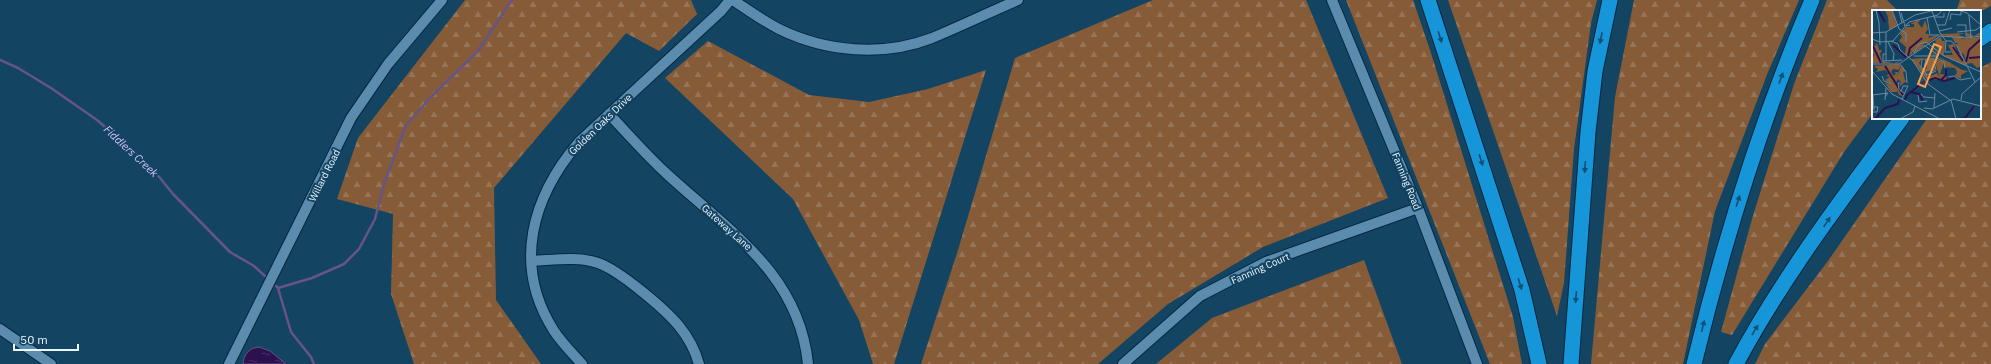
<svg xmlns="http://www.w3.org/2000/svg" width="1991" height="364" font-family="'IBM Plex Sans',sans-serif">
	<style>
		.forest { fill: url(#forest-firs) }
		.water { fill: url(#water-ripples); stroke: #665584 }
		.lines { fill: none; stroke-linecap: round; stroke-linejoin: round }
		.stream { stroke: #665584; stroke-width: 2.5 }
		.minor-casing { stroke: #032940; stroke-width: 12 }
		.highway-casing { stroke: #032940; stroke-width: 17 }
		.minor { stroke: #5b8bad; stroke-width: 10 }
		.highway { stroke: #1695d9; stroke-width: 15 }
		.oneway { fill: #135074 }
		.labels { text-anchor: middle; stroke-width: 4; stroke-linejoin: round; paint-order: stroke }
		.street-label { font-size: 10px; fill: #ecf6fe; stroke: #134462 }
		.water-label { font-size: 11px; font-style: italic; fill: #d8c4ff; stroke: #134462 }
		.inset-river { fill: none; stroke: #2d104f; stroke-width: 2 }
		.inset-road { fill: none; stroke: #6a8ba0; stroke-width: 1 }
		.view { fill: #f99f4d; fill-opacity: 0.15; stroke: #f99f4d; stroke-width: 2 }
		.inset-edge { fill: none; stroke: #ecf6fe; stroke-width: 2 }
	</style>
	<defs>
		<pattern id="forest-firs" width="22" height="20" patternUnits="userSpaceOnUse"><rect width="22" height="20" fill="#865c38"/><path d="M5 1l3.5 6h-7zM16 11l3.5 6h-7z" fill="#977456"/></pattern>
		<pattern id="water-ripples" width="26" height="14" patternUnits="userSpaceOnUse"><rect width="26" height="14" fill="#2d104f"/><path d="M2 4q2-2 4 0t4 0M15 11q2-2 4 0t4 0" fill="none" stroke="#4c3369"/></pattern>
	</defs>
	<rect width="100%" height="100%" fill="#134462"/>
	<g class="forest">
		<polygon points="465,0 691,0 697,14 659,51 626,33 494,188 496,300 541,364 414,364 391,294 393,214 337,199 358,138"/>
		<polygon points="1153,0 1306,0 1388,198 1263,247 1168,304 1098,364 921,364 958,250 1015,58"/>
		<polygon points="1346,0 1413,0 1431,53 1513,317 1522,364 1490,364"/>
		<polygon points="1448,0 1597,0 1591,23 1574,149 1564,283 1557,316"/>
		<polygon points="1634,0 1799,0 1768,72 1715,211 1683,364 1591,364 1615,97"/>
		<polygon points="1827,0 1887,0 1898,11 1873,11 1873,113 1844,152 1732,335 1721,332 1752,219 1794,84"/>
		<polygon points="1960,0 1991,0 1991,6 1980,12 1980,11 1956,11"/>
		<polygon points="708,41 809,95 869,102 928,89 986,70 894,364 873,364 859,320 793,199 665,78"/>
		<polygon points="1991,62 1991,364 1755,364 1765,344 1828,261 1926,120 1927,118 1980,118 1980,68"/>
		<polygon points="1364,260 1402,364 1156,364 1212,318"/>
	</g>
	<path class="water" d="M259 347 270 351 286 364H243C244 354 249 348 259 347Z"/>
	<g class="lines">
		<g class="stream">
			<polyline points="0,60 18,68 51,88 97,120 152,168 173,194 230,252 254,266 265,276"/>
			<polyline points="276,286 278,288 291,332 311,357 314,364"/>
			<polyline points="278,288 312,278 344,264 359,249 375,219 384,184 406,125 433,95 477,52 512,0"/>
		</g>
		<g class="minor-casing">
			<g id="minor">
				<path d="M733 0C748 10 763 21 779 29 826 52 883 57 932 38 961 26 990 12 1018 0"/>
				<polyline points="1332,0 1418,208 1477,364"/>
				<path d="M609 114C628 134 647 156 668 175 729 231 799 274 808 364"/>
				<path d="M532 261C554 260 577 256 598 263 619 270 665 309 679 326 688 337 695 350 699 364"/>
				<polyline points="0,329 51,364"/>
				<polyline points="229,364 351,118 388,64 442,0"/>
				<path d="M582 364C572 353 562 343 554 331 512 265 532 197 579 142L721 11 730 0"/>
				<polyline points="1123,364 1200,296 1266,262 1418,208"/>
			</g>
		</g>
		<g class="highway-casing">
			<g id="highway">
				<polyline points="1428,0 1522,290 1539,364"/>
				<polyline points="1980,39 1991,31"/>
				<polyline points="1571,364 1588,132 1595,71 1610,0"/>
				<path d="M1694 364C1724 240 1762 118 1812 0"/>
				<path d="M1736 364C1782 278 1844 196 1902 118"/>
			</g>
		</g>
		<use href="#minor" class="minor"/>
		<use href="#highway" class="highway"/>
	</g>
	<defs><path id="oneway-solid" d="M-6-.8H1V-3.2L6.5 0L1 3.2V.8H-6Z"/></defs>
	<g class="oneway">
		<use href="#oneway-solid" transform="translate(1440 37) rotate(72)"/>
		<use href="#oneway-solid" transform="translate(1601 38) rotate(101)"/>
		<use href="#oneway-solid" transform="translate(1781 78) rotate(-70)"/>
		<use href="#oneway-solid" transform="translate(1481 160) rotate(72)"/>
		<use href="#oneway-solid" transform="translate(1585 167) rotate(94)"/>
		<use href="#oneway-solid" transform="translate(1738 201) rotate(-72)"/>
		<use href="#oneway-solid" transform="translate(1827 222) rotate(-56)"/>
		<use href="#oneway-solid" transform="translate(1520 284) rotate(73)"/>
		<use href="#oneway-solid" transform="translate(1576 297) rotate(94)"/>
		<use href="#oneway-solid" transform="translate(1703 326) rotate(-77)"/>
		<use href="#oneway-solid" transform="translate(1755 330) rotate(-59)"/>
	</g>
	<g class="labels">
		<g class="street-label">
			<text transform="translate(600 124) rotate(-44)" y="4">Golden Oaks Drive</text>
			<text transform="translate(324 175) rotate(-63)" y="4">Willard Road</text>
			<text transform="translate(1407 181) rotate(68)" y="4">Fanning Road</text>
			<text transform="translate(727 227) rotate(42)" y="4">Gateway Lane</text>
			<text transform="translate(1260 268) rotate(-24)" y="4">Fanning Court</text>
		</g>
		<g class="water-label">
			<text transform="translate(131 151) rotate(43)" y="4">Fiddlers Creek</text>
		</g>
	</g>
	<g transform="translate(1872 10)">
		<rect width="109" height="109" fill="#134462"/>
		<path d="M13 0H20L25 16 17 20 16 7ZM46 10H48L46 13 50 18 53 10 56 19 53 23 58 25 56 28 69 24 93 23 86 25 94 27 95 23 103 22 96 23 102 26 109 22V25L94 28 67 25 56 33 51 32 56 33 51 34 52 36 43 43 48 33 42 43 36 39 41 43 36 47 33 44 34 37 27 31 30 27 28 24 34 17H42V14H38ZM77 26 92 29 109 27V56L105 58 100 53 94 54 92 44 88 43 84 35 86 33H83L80 27H69L70 31H73L72 45H81L76 35 82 34 86 43 90 44 94 56 68 44 63 30 69 27ZM0 33 3 36 5 33 7 40H10L8 44 10 51 22 53 30 50 25 53H0L2 44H0ZM66 47H67L77 52 90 60 96 61 89 65V69L83 66 85 62 83 58 73 57 72 53 68 64 75 65 74 70 55 69 39 49 51 48 54 50H49L47 53 52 61 55 58V48H61L63 62 59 60 52 62 56 67 65 63 68 68 62 49 72 51ZM29 54 27 60 21 59 19 62 22 66 24 63 22 62H26L25 67 29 56 34 61 31 62 33 70 37 74 33 72 27 77 29 72 26 69 24 73 31 86 27 85 25 80V82H19L13 73 20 75 13 70 18 67 14 66 17 64 13 60 4 62 6 59 3 57 2 60 3 56H0Z" fill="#865c38"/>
		<path class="inset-river" d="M6 0 13 12M0 34 9 53M21 35 34 47M81 37 91 51M36 46 38 38 50 28M97 48 109 47M94 52 97 40 109 29M13 56 31 85M69 70 74 65V59M54 71 63 68 72 71 83 68M39 82 47 84 51 91M33 90 35 85 53 71M3 109 13 98 26 94 27 89M86 109 93 108 102 96"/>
		<path class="inset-road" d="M4 0 7 13 8 35M20 0 27 19 34 23V32M27 0 30 13M86 0 95 3 109 15M60 1 68 23 74 31H79L85 36 103 72M29 3 33 16 38 15M97 5 99 27M55 7 58 25H67M61 7H72V3M78 10 79 4 89 5V1M65 15H73L78 0M85 15H94V26M67 21 80 18M14 22V51M85 22 104 20 109 16M0 23 14 22 43 5 63 0M0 29 8 32 21 31 37 12 66 5 70 0M19 31 26 34 28 40 41 51 56 74 78 90M74 31 73 42H79M16 32 22 44 21 51M52 35 67 46M42 43 47 34 54 32 72 46 109 62M14 44H11V51L30 50M42 46H65M61 48 64 60M65 48 72 52 73 58M50 50 49 57 55 65 64 61M0 54H27L68 26 95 28 109 26M29 55 34 62 35 72M52 60 54 48M0 61 20 84 68 109M10 66 12 71 19 74M76 67 82 66 88 70 99 68M28 73H26L27 79 33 84M29 82 31 76H36L30 89M49 84 52 87 63 88M0 85 16 83 13 87M1 85 2 100M46 85 47 92 55 91M13 90 14 78M79 90 84 109M89 90 90 84 109 67M0 97H6L5 102H1M52 98 60 99 81 89 109 96M62 98 63 83M28 109 41 102 43 96"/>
		<path class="view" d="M62 34 69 37 53 77 46 74Z"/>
		<rect width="109" height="109" class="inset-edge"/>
	</g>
	<path d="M14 344v6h64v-6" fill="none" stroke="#ecf6fe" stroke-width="2"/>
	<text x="20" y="344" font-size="12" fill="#ecf6fe" stroke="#134462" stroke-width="3" paint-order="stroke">50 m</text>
</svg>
